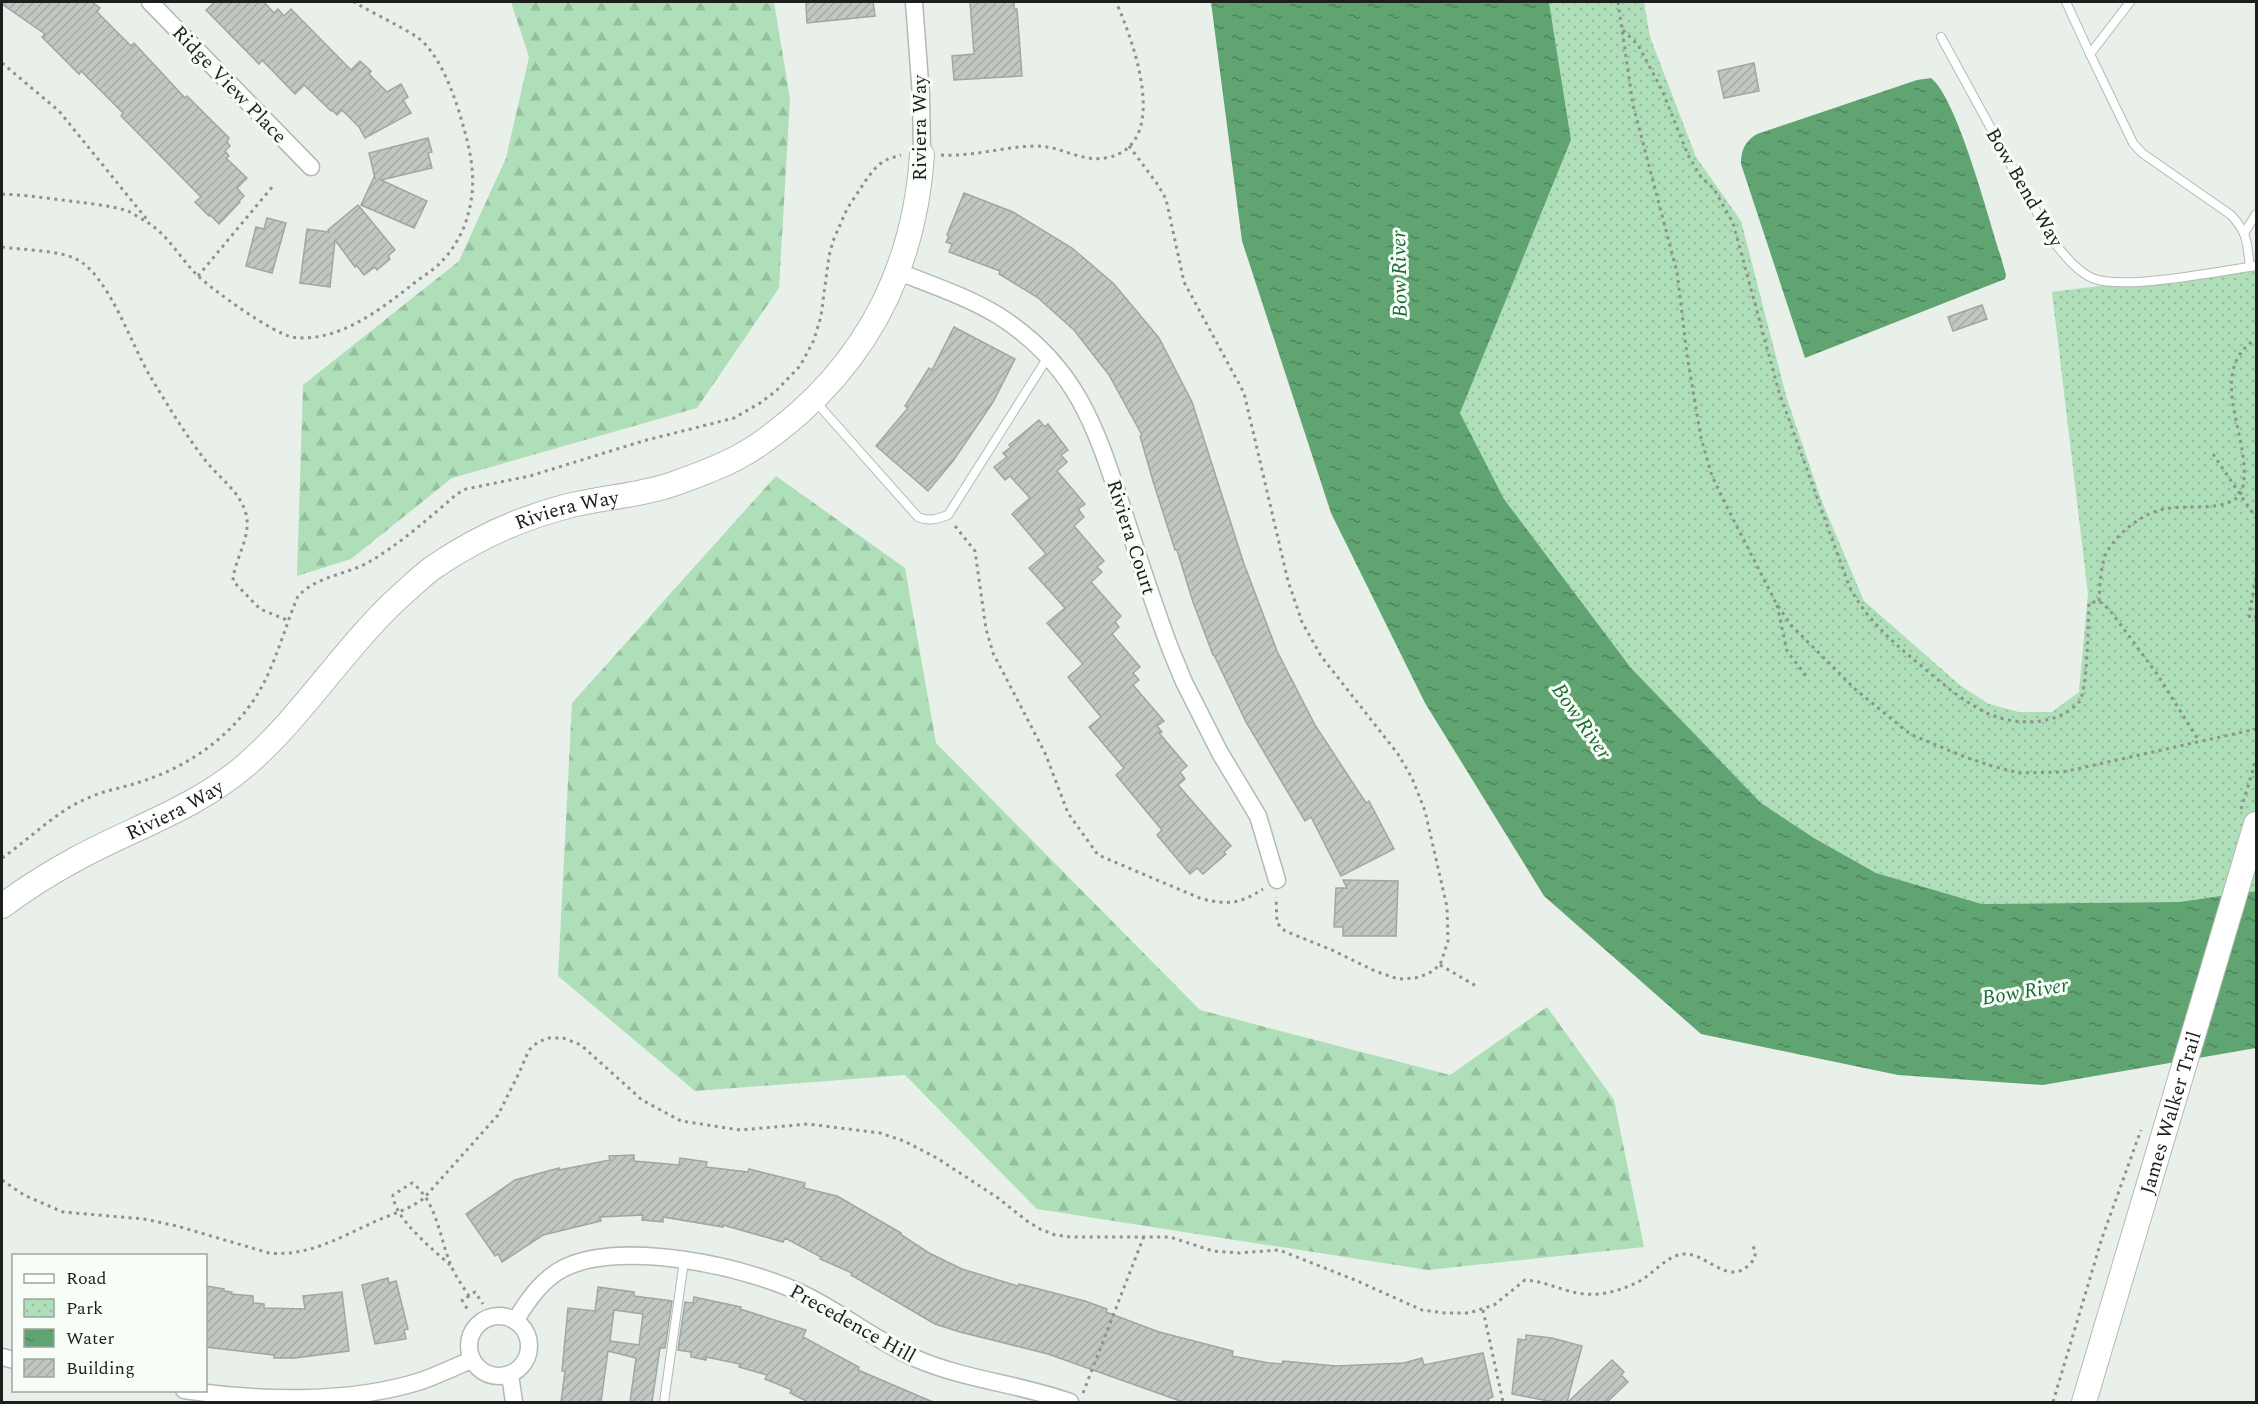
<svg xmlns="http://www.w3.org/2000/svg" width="2258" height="1404" font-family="Spectral,serif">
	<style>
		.forest { fill: url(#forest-firs) }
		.park { fill: url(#park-dots) }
		.water { fill: url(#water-ripples) }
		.building { fill: url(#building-hatch); stroke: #a0a6a1; stroke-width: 1.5; fill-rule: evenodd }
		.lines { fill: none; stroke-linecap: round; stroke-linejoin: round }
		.lane-casing { stroke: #b3bab4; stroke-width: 10 }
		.street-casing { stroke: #b3bab4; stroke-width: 19 }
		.secondary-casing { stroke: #b3bab4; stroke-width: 26 }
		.path { stroke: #8d928e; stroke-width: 3; stroke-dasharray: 3 4.5; stroke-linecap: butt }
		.lane { stroke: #fff; stroke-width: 8 }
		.street { stroke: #fff; stroke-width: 16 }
		.secondary { stroke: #fff; stroke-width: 24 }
		.labels { text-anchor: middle; stroke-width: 6; stroke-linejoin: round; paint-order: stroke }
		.street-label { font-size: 20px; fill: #1c1f1d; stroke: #f7fef8 }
		.water-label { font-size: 21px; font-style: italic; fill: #1f6837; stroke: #f7fef8 }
	</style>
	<defs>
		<pattern id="forest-firs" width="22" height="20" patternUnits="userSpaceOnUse" patternTransform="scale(1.5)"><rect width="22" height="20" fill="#aedfb8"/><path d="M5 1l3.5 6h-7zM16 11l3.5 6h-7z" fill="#95bf9e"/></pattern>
		<pattern id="park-dots" width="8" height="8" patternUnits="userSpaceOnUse" patternTransform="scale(1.5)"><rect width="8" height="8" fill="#aedfb8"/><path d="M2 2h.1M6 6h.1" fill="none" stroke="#95bf9e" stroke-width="1.8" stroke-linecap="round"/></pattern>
		<pattern id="water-ripples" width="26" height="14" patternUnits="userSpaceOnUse" patternTransform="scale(1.5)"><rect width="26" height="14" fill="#60a471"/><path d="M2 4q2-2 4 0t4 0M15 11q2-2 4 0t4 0" fill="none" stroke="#4e855c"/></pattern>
		<pattern id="building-hatch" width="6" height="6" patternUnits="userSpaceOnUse" patternTransform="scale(1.5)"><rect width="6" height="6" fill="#c1c8c2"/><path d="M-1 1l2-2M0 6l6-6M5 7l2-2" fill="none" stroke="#a5aba6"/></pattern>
	</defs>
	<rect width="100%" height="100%" fill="#e9f0ea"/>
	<g class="forest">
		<polygon points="511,2 774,2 790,99 779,288 697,408 452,478 351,559 297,576 303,385 459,261 506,158 529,57"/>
		<polygon points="776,476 905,568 936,743 1200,1010 1450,1075 1547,1007 1614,1100 1644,1247 1428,1270 1037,1209 905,1075 695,1091 558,976 572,703"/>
	</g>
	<polygon class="park" points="1549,2 1644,2 1650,37 1696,157 1741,221 1787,399 1822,502 1864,601 1961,686 1989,704 2019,712 2052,712 2079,692 2088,594 2052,292 2256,266 2256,891 2179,902 1982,904 1876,873 1814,838 1761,803 1631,668 1504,499 1460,413 1571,140"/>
	<g class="water">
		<polygon points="1211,2 1549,2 1571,140 1460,413 1504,499 1631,668 1761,803 1814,838 1876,873 1982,904 2179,902 2256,891 2256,1048 2043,1085 1898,1075 1701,1034 1544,896 1425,703 1331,513 1242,241"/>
		<path d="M1931 78C1957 98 1988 217 2000 254L2006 275 2005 279 1805 358 1741 164C1741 150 1745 141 1757 134L1917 80Z"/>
	</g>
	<g class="building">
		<polygon points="2,2 92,2 100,8 97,12 131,46 134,43 185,98 187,96 229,138 227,142 230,146 225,151 229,156 226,158 247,178 237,188 244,196 239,201 240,202 219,224 210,215 209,216 195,202 201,197 121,116 123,113 81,71 79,74 42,37 45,34 2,4"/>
		<polygon points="215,2 264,2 274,13 278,9 284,16 291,9 351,70 360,61 371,71 369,74 387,92 401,84 408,97 403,100 411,113 365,138 359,127 342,110 337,115 332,110 331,111 304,85 295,94 262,60 259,64 206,10"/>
		<polygon points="808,2 873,2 875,16 807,23 806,4 808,4"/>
		<polygon points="970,2 1014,2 1014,9 1017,9 1022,76 954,80 952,56 974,54"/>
		<polygon points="1754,63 1759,91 1724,98 1718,71"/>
		<polygon points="428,138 432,152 428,153 432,168 381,180 427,201 414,228 361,205 374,177 375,178 369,153"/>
		<polygon points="964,193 1013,212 1072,248 1114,284 1159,338 1192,402 1244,564 1277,651 1315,725 1366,803 1369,801 1394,849 1341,876 1311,817 1305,821 1246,722 1214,655 1213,655 1193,602 1177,550 1175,550 1153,481 1140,436 1142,435 1109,375 1074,330 1037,297 999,274 1000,271 949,252 952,244 946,242 949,236 947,235"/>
		<polygon points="358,205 395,250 388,256 390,259 377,270 375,267 364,275 356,265 355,267 335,240 330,287 300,283 307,229 329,232 328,230"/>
		<polygon points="267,218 286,223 272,273 246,266 256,227 264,229"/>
		<polygon points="1982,305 1987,319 1953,331 1948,317"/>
		<polygon points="954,327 1015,359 993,402 953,461 928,491 876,446 908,408 905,406 929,368 932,370"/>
		<polygon points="1039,420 1045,427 1048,424 1068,450 1061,455 1067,462 1057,471 1085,504 1078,509 1084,517 1074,526 1104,561 1097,567 1102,572 1091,582 1121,616 1115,622 1119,627 1112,634 1140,667 1133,673 1139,680 1133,685 1164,721 1157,726 1162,732 1159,733 1187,766 1180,772 1185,779 1178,785 1231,846 1224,852 1226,854 1203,874 1197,868 1190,874 1157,835 1162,830 1116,775 1124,768 1089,727 1101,717 1068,677 1083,664 1047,623 1065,608 1029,568 1046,554 1012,514 1030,498 1010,476 1005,480 994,467 1007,457 1003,453 1011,447 1009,445"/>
		<polygon points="1343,880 1398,881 1396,936 1343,936 1343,927 1334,927 1336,888 1347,888"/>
		<polygon points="634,1155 634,1161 679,1165 680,1158 707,1162 706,1167 748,1172 749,1169 805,1183 804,1188 837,1196 901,1233 900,1234 929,1253 962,1269 1018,1286 1019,1284 1085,1301 1107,1309 1106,1312 1159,1332 1233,1351 1232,1356 1269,1363 1282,1364 1283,1361 1336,1366 1404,1363 1422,1358 1424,1365 1483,1353 1493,1397 1488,1399 1489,1402 1183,1402 1048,1354 960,1332 935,1324 851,1275 852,1273 820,1259 821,1257 785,1238 783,1242 723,1225 723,1227 663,1217 663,1222 642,1220 643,1215 600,1217 601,1221 543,1235 502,1262 498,1254 495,1256 466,1214 515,1180 559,1168 559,1170 610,1160 609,1156"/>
		<polygon points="388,1278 389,1283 396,1281 408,1329 404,1330 406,1339 375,1344 362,1285"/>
		<polygon points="206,1286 224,1289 224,1291 232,1292 231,1294 253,1296 253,1303 264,1304 264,1308 305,1309 303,1296 342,1292 349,1351 295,1358 274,1358 274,1355 206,1347"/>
		<path d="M598 1287 634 1292V1296L672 1301 665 1348H660L652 1402H630L636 1358 608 1351 601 1402H561L565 1371H562L568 1308 595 1311ZM614 1310 643 1314 639 1345 610 1341Z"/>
		<polygon points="694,1297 741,1307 740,1309 806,1330 803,1337 859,1367 858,1370 933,1402 808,1402 790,1393 792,1390 765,1379 767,1375 739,1367 740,1364 706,1357 706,1360 691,1357 691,1352 678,1350 685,1302 693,1303"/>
		<polygon points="1526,1335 1552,1338 1582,1346 1567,1402 1553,1402 1512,1394 1518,1339 1526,1340"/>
		<polygon points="1612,1360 1624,1372 1621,1375 1628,1382 1607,1402 1568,1402"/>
	</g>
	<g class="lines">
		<g class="lane-casing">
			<g id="lane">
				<polyline points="2066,2 2090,54"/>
				<path d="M2130 2 2090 54 2133 143 2142 153 2231 215C2248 233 2247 243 2250 267"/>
				<path d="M1941 37 2052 240C2064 254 2075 270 2092 278 2124 291 2219 271 2256 266"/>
				<polyline points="2245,232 2256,214"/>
				<path d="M815 401 918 517C929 522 937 519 948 515L1048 357"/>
				<polyline points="664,1402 684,1261"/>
			</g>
		</g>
		<g class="street-casing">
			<g id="street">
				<polyline points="150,2 311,167"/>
				<polyline points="914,2 921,96 922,155"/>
				<path d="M899 272C932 285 968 297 999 316 1077 366 1096 428 1123 510 1138 556 1153 603 1170 648L1184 682 1220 753 1258 816 1277 880"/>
				<circle cx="499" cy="1346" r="30"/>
				<path d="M515 1321C528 1300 542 1279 564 1268 623 1239 751 1267 807 1296 845 1315 878 1342 917 1359 966 1380 1020 1384 1070 1402"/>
				<polyline points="2,1357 14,1360"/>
				<polyline points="510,1375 514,1402"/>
				<path d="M184 1390C259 1401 348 1404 421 1381 438 1375 455 1367 471 1360"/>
			</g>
		</g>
		<g class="secondary-casing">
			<g id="secondary">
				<path id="s1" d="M2 906C25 889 50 873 76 859 131 829 198 807 246 765 306 713 347 642 408 589 417 581 426 572 437 565 477 538 521 518 568 506 603 497 639 496 673 484 696 476 721 467 742 455 762 444 780 429 798 414 876 345 915 258 922 155"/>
				<path id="s2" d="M2084 1402 2256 824"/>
			</g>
		</g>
		<g class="path">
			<polyline points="1618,2 1633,105 1677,272 1687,355 1701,438 1712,476 1728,509 1776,603 1791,625 1855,689 1910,734 1965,757 1992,766 2019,773 2063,772 2256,729"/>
			<path d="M1623 30 1638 45 1662 90 1688 155 1701 177 1714 189 1733 223 1779 392 1849 586C1867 621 1896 645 1925 669 1944 685 1963 701 1985 712 2012 726 2057 727 2079 702 2088 691 2088 621 2089 603L2099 601 2109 609 2157 674 2199 741"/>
			<polyline points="2,63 59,111 149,222"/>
			<polyline points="1129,146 1158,185 1166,199 1184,282 1244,393 1288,581 1302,622 1321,656 1398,754 1412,778 1425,811 1447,907 1448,941 1440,965 1428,974 1415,978 1398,979 1375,971 1332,950 1285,931 1277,923 1276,897"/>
			<path d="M941 155C974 157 1005 146 1037 146 1060 146 1081 162 1105 158 1173 147 1133 40 1116 2"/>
			<path d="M2 194C27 195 53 199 78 202 94 204 112 206 128 211 134 214 141 219 147 222 168 235 180 258 197 275 211 289 274 334 292 337 337 344 381 309 413 284 423 276 434 270 442 261 451 252 459 239 464 227 477 192 474 164 464 129 457 102 441 54 417 37 397 24 374 14 354 2"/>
			<path d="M2 247C22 250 61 250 78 260 109 277 131 344 150 376 167 404 185 434 205 460 219 478 240 491 246 514 252 537 234 559 233 581L260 609 287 620"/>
			<polyline points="198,276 273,186"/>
			<polyline points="2213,454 2256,518"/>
			<path d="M955 526 975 551 986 629 993 653 1045 753 1068 813 1098 855 1202 899C1230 905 1239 904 1263 889"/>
			<polyline points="2256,578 2249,615 2250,618 2256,617"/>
			<path d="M2099 601C2100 587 2100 570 2105 556 2109 547 2114 541 2121 534 2133 522 2147 513 2164 509 2185 504 2229 513 2241 493 2258 446 2201 374 2256 339"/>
			<polyline points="1777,605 1787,651 1806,676"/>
			<polyline points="2241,809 2256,760"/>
			<path d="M2 858C30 839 56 811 88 798 105 790 123 788 140 782 184 768 224 742 251 704 274 672 283 631 298 596 317 576 346 575 369 562 400 544 430 517 457 494L466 489 530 476 643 441 734 418 760 403 776 391 800 366 814 340 821 316 829 256 833 241 847 209 868 177 878 165 888 159 901 155"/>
			<polyline points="1440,965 1476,986"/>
			<path d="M2 1180 24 1195 63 1212 144 1219 177 1226 269 1253C307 1257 341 1237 374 1222 391 1214 409 1210 424 1198L498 1115 519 1073 529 1050 538 1042 549 1038H563L581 1045 642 1100 681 1121 740 1130 808 1124 880 1133 904 1141 937 1158 998 1198 1027 1221 1040 1229 1055 1235 1071 1237H1170L1213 1251 1239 1253 1279 1250 1355 1280 1422 1310 1445 1313H1469L1494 1305 1525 1280C1541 1281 1554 1287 1569 1291 1592 1298 1615 1293 1636 1283 1651 1276 1664 1259 1678 1255 1704 1247 1726 1289 1750 1264 1757 1257 1756 1252 1752 1244"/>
			<path d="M450 1265C433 1249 394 1219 393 1195L412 1183C436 1200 440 1238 450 1263 454 1274 462 1285 469 1296L475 1292 483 1304"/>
			<polyline points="469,1296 462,1300 469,1312"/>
			<polyline points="1483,1310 1503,1402"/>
			<polyline points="1083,1393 1144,1236"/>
			<polyline points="2053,1402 2102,1238 2141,1130"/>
		</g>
		<use href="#lane" class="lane"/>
		<use href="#street" class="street"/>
		<use href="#secondary" class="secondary"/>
	</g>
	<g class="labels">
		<g class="street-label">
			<text transform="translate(230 84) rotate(46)" y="7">Ridge View Place</text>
			<text transform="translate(919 128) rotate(-90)" y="7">Riviera Way</text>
			<text transform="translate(2025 187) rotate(60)" y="7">Bow Bend Way</text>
			<text dy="7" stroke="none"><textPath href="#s1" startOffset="702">Riviera Way</textPath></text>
			<text transform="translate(1132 537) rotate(72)" y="7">Riviera Court</text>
			<text dy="7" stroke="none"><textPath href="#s1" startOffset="198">Riviera Way</textPath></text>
			<text dy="7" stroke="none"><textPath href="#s2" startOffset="302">James Walker Trail</textPath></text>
			<text transform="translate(853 1323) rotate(29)" y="7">Precedence Hill</text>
		</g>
		<g class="water-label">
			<text transform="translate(1399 274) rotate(-91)" y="7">Bow River</text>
			<text transform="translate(1582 721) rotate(55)" y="7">Bow River</text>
			<text transform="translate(2025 991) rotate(-9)" y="7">Bow River</text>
		</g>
	</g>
	<rect width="2258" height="1404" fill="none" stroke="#1c1f1d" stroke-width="6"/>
	<rect x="12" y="1254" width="195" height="138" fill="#f7fef8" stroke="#9fa5a0" stroke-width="1.5"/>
	<rect x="24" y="1274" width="30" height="9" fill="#ffffff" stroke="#9fa5a0" stroke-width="1.5"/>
	<text x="66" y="1284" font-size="18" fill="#1c1f1d">Road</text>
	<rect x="24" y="1299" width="30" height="18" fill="url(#park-dots)" stroke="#9fa5a0" stroke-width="1.5"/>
	<text x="66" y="1314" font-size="18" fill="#1c1f1d">Park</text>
	<rect x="24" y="1329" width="30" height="18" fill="url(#water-ripples)" stroke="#9fa5a0" stroke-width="1.5"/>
	<text x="66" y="1344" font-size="18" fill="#1c1f1d">Water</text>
	<rect x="24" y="1359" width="30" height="18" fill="url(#building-hatch)" stroke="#9fa5a0" stroke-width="1.5"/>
	<text x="66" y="1374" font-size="18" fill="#1c1f1d">Building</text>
</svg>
